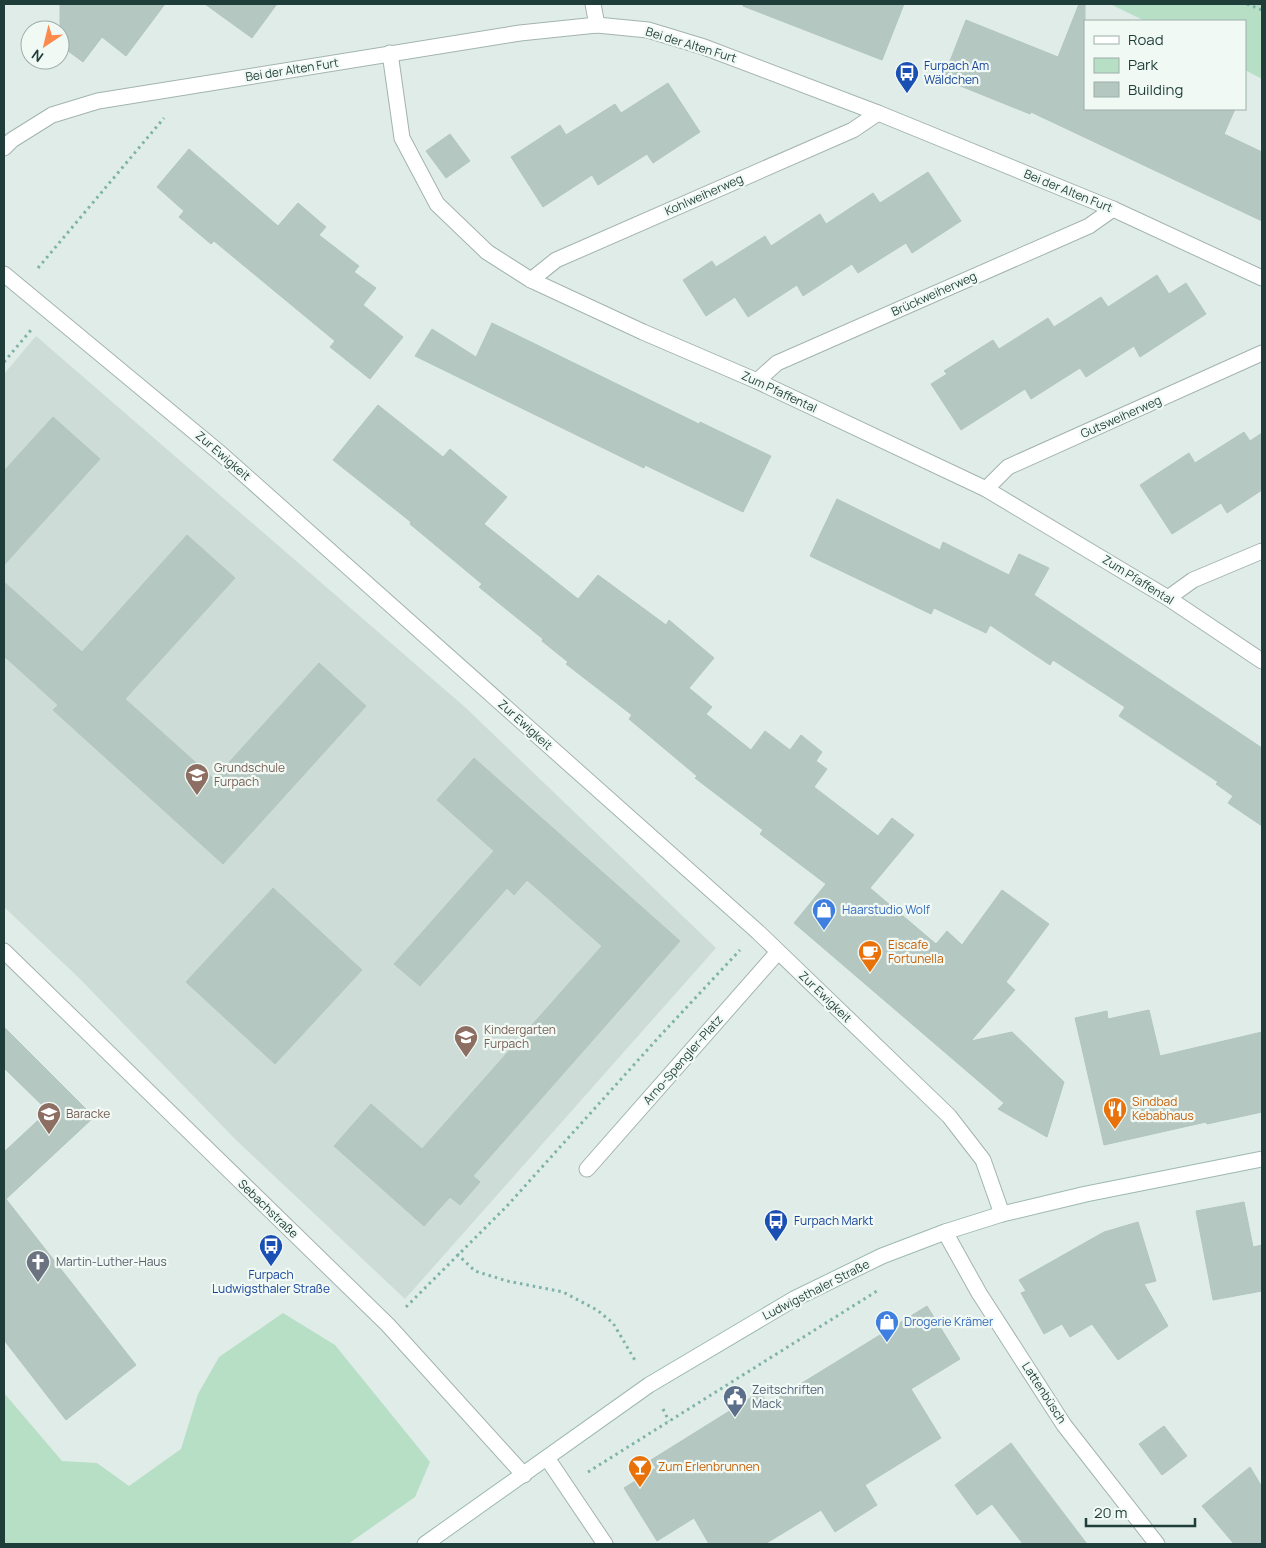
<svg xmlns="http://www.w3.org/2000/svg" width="1266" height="1548" font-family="Manrope,sans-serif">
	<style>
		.built { fill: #cedcd7 }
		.green { fill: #b7dfc6 }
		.building { fill: #b5c7c1; stroke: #b2c6c0 }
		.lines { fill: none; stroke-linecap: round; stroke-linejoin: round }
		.lane-casing { stroke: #a2b4b0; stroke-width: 17 }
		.street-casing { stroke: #a2b4b0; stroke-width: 17 }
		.secondary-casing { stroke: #9db9b2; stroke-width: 17 }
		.path { stroke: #7eb3a7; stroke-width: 3; stroke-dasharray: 2.5 4; stroke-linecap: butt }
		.lane { stroke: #fff; stroke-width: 15 }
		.street { stroke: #fff; stroke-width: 15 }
		.secondary { stroke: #fff; stroke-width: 15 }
		.labels { text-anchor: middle; stroke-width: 4.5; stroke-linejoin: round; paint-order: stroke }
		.street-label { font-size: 12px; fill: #1f3e39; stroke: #f1f9f5 }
		.transit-label { font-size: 12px; fill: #164399; stroke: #f1f9f5; text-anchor: start }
		.education-label { font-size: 12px; fill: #785e54; stroke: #f1f9f5; text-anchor: start }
		.shop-label { font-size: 12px; fill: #366cbe; stroke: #f1f9f5; text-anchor: start }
		.food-label { font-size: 12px; fill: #c56008; stroke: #f1f9f5; text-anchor: start }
		.worship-label { font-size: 12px; fill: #5b616d; stroke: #f1f9f5; text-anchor: start }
		.service-label { font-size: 12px; fill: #4e5e75; stroke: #f1f9f5; text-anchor: start }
	</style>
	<rect width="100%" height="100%" fill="#e0ece8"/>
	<polygon class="built" points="36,336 466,708 716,948 405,1299 236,1140 78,977 4,907 4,374"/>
	<g class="green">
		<polygon points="1110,4 1262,4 1262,79 1245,70 1245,21 1145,21"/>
		<polygon points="283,1313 335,1345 430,1462 415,1497 348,1544 4,1544 4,1393 62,1461 97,1463 129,1486 181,1449 198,1394 219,1357"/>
	</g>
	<g class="building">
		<polygon points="60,4 165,4 126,56 102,37 83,62 60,45"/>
		<polygon points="205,4 277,4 252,38"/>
		<polygon points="743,4 904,4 882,60 743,6"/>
		<polygon points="1079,4 1085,4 1085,109 1235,109 1224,134 1262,152 1262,221 1031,112 1030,114 943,79 966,20 1058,57"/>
		<polygon points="668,83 700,132 653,163 647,154 598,185 592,175 543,207 511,157 560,125 566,135 615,104 621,113"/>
		<polygon points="450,134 470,161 446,178 426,151"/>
		<polygon points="189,149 278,226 298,203 326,227 319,235 359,266 354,272 376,288 363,305 403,337 370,379 330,347 335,341 214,241 211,244 179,217 184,211 157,187"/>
		<polygon points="928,172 961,221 912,253 906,243 858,273 852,264 803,296 797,285 748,317 735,297 706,316 683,280 712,261 716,267 765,236 771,246 820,214 826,224 873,193 880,203"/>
		<polygon points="1157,275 1169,294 1186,283 1206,314 1140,357 1134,346 1086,377 1080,368 1031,399 1025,389 961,430 931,384 947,374 944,371 993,340 999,349 1048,318 1054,327 1101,297 1108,307"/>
		<polygon points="492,323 699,424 700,422 771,456 743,512 645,465 644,468 415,356 432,329 476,357"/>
		<polygon points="378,405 443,457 450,449 507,497 484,524 578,599 598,575 666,625 669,620 714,658 689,688 712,707 706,714 751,750 765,731 790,750 801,735 822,752 816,761 827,769 814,787 878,836 892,818 914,835 870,888 936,944 947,931 962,945 1002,890 1049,924 1006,982 1015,990 971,1041 1012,1032 1064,1082 1047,1137 998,1109 1004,1103 794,923 826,884 760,834 763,830 695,778 697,776 629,719 632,715 566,664 568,662 542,641 543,639 479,587 482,584 410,524 411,522 333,460"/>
		<polygon points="53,417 100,459 4,565 4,471"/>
		<polygon points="1244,432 1250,441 1262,433 1262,490 1227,513 1221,503 1172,534 1140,485 1189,453 1195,463"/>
		<polygon points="837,499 940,550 943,542 1009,575 1019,554 1049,568 1034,595 1262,748 1262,826 1228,803 1233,796 1216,784 1218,782 1119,716 1125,707 1053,660 1050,665 990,625 986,633 934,608 931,614 810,556"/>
		<polygon points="187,535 235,578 125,699 214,779 319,663 366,706 223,864 53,710 58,705 4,656 4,582 82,652"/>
		<polygon points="474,758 680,941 473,1176 480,1182 460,1205 450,1197 424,1226 334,1146 371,1104 422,1149 602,946 527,880 514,895 507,888 420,986 394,964 494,851 437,800"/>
		<polygon points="273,888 362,970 275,1064 186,982"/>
		<polygon points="1149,1010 1160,1056 1262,1032 1262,1112 1207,1124 1206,1122 1104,1145 1075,1018 1107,1011 1108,1019"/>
		<polygon points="4,1027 94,1117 6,1199 136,1365 66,1420 4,1340 4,1152 48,1111 4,1068"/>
		<polygon points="1244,1202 1253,1247 1262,1245 1262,1291 1213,1300 1196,1211"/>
		<polygon points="1138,1222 1156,1281 1144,1284 1168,1326 1118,1360 1092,1324 1070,1337 1062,1324 1044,1334 1021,1293 1026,1291 1019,1280 1104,1232"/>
		<polygon points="927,1306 960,1359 911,1389 941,1438 865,1485 877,1505 835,1532 821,1510 765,1544 709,1544 694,1518 657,1541 624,1488 656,1468 651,1460 760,1392 768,1404"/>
		<polygon points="1164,1426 1187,1456 1162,1475 1139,1444"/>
		<polygon points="1011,1443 1033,1473 1087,1544 1023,1544 992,1504 977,1515 955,1485"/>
		<polygon points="1250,1467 1262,1487 1262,1544 1234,1544 1202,1506"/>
	</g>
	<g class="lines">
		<g class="lane-casing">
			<polyline id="lane" points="587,1169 778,952"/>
		</g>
		<g class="street-casing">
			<g id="street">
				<polyline points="593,4 597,25"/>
				<polyline points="390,53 402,138 437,204 487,252 531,280 643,332 757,381 986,489 1168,598 1262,661"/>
				<polyline points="4,148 12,140 52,115 98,101 520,33 597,25 648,30 704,47 878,113 1113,209 1262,278"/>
				<polyline points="4,274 220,453 758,932 949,1116 983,1160 1002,1214"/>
				<polyline points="531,280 556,260 853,130 878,113"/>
				<polyline points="757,381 777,363 1089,226 1113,209"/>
				<polyline points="986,489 1008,467 1262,353"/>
				<polyline points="1168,598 1193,580 1262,551"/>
				<polyline points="4,951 388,1325 524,1475"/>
				<polyline points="945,1232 979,1293 1064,1425 1157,1544"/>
				<polyline points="547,1458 605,1544"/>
			</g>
		</g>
		<g class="secondary-casing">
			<polyline id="secondary" points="425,1544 649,1385 794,1299 882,1256 945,1232 1002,1214 1086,1194 1262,1159"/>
		</g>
		<g class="path">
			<polyline points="1247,4 1262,10"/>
			<polyline points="38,268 164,118"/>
			<polyline points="4,362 31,330"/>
			<polyline points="457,1254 475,1271 507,1281 563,1292 597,1310 613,1323 636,1362"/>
			<polyline points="406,1307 507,1206 658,1038 740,950"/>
			<polyline points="663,1409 669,1421"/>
			<polyline points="588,1472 877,1291"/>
		</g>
		<use href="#lane" class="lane"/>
		<use href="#street" class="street"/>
		<use href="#secondary" class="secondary"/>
	</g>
	<defs>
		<g id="bus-pin" transform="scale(1.25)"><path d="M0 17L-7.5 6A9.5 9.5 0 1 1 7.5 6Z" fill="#1a4fb4" stroke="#f1f9f5"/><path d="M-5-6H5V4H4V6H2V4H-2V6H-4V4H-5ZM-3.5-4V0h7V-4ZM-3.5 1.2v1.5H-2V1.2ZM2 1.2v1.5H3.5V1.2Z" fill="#fff"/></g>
		<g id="school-pin" transform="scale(1.25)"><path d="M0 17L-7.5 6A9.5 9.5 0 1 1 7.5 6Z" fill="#8d6e63" stroke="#f1f9f5"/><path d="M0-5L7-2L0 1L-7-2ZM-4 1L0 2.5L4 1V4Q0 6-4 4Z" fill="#fff"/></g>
		<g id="shop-pin" transform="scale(1.25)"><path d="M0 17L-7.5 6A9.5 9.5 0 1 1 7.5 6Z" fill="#3f7fe0" stroke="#f1f9f5"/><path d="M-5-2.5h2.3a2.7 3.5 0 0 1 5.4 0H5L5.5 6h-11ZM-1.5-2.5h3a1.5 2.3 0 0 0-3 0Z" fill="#fff"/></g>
		<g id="cafe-pin" transform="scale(1.25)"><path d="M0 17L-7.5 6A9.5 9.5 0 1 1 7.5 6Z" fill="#e8710a" stroke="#f1f9f5"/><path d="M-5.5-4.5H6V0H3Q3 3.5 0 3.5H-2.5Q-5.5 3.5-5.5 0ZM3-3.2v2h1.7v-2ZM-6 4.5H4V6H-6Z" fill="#fff"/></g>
		<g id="restaurant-pin" transform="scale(1.25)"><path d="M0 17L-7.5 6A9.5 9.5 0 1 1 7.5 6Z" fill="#e8710a" stroke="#f1f9f5"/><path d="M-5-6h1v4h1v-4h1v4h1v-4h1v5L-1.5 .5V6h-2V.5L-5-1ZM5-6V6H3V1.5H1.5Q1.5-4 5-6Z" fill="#fff"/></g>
		<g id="church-pin" transform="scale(1.25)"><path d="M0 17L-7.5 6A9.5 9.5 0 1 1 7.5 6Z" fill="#6b7280" stroke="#f1f9f5"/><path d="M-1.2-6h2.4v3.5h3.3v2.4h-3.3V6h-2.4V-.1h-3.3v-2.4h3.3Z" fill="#fff"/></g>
		<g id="civic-pin" transform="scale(1.25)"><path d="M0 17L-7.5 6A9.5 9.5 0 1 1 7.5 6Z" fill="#5c6f8a" stroke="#f1f9f5"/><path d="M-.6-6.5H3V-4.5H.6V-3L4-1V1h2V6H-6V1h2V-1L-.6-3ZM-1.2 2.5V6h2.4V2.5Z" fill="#fff"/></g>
		<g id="bar-pin" transform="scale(1.25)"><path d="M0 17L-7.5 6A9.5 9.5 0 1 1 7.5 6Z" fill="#e8710a" stroke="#f1f9f5"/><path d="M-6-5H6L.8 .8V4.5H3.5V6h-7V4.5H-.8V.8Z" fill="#fff"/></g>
	</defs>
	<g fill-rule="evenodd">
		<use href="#bus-pin" x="907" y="73"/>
		<use href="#school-pin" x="197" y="775"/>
		<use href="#shop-pin" x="824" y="910"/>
		<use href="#cafe-pin" x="870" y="952"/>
		<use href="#school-pin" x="466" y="1037"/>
		<use href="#restaurant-pin" x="1115" y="1109"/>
		<use href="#school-pin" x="49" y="1114"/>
		<use href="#bus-pin" x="776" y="1221"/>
		<use href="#bus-pin" x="271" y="1246"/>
		<use href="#church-pin" x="38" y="1262"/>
		<use href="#shop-pin" x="887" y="1322"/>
		<use href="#civic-pin" x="735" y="1397"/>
		<use href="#bar-pin" x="640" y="1467"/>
	</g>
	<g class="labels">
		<g class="street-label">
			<text transform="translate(691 45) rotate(17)" y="4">Bei der Alten Furt</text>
			<text transform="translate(292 70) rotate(-9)" y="4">Bei der Alten Furt</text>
			<text transform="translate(1068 191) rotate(22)" y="4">Bei der Alten Furt</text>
			<text transform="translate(704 195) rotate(-24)" y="4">Kohlweiherweg</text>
			<text transform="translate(934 294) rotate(-24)" y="4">Brückweiherweg</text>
			<text transform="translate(779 392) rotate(25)" y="4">Zum Pfaffental</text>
			<text transform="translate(1121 417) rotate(-24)" y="4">Gutsweiherweg</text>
			<text transform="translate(223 456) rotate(41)" y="4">Zur Ewigkeit</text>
			<text transform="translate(1138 580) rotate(32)" y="4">Zum Pfaffental</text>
			<text transform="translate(525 725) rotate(42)" y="4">Zur Ewigkeit</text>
			<text transform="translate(825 997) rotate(44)" y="4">Zur Ewigkeit</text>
			<text transform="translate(683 1060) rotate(-49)" y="4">Arno-Spengler-Platz</text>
			<text transform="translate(268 1209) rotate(44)" y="4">Sebachstraße</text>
			<text transform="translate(816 1290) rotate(-27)" y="4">Ludwigsthaler Straße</text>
			<text transform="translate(1044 1393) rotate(57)" y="4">Lattenbüsch</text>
		</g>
		<g class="transit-label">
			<text x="924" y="70">Furpach Am<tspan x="924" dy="14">Wäldchen</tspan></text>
			<text x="794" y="1225">Furpach Markt</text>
			<text x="271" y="1279" text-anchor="middle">Furpach<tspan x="271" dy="14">Ludwigsthaler Straße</tspan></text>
		</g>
		<g class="education-label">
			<text x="214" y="772">Grundschule<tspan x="214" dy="14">Furpach</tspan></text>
			<text x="484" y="1034">Kindergarten<tspan x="484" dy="14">Furpach</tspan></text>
			<text x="66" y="1118">Baracke</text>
		</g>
		<g class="shop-label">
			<text x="842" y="914">Haarstudio Wolf</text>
			<text x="904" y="1326">Drogerie Krämer</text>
		</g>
		<g class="food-label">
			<text x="888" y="949">Eiscafe<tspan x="888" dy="14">Fortunella</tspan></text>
			<text x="1132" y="1106">Sindbad<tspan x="1132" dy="14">Kebabhaus</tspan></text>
			<text x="658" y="1471">Zum Erlenbrunnen</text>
		</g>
		<g class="worship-label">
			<text x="56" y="1266">Martin-Luther-Haus</text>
		</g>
		<g class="service-label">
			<text x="752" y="1394">Zeitschriften<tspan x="752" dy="14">Mack</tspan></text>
		</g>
	</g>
	<rect width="1266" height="1548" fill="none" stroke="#1f3e39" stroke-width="10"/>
	<rect x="1084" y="20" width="162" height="90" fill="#f1f9f5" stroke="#9daeaa"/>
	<rect x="1094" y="36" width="25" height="8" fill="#ffffff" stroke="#9daeaa"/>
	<text x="1128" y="45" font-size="15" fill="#1f3e39">Road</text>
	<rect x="1094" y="58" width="25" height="15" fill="#b7dfc6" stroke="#9daeaa"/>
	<text x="1128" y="70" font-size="15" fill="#1f3e39">Park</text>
	<rect x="1094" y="82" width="25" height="15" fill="#b5c7c1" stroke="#9daeaa"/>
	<text x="1128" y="95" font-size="15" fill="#1f3e39">Building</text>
	<g transform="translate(45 45) rotate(215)"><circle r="24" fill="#f1f9f5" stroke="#9daeaa"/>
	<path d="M0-4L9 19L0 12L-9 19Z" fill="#fd8a4d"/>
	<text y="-8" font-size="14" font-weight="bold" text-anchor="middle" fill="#1f3e39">N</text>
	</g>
	<path d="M1086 1518v8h109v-8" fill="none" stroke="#1f3e39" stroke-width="2.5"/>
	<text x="1094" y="1518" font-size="15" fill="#1f3e39" stroke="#f1f9f5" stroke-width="4" paint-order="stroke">20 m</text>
</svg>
